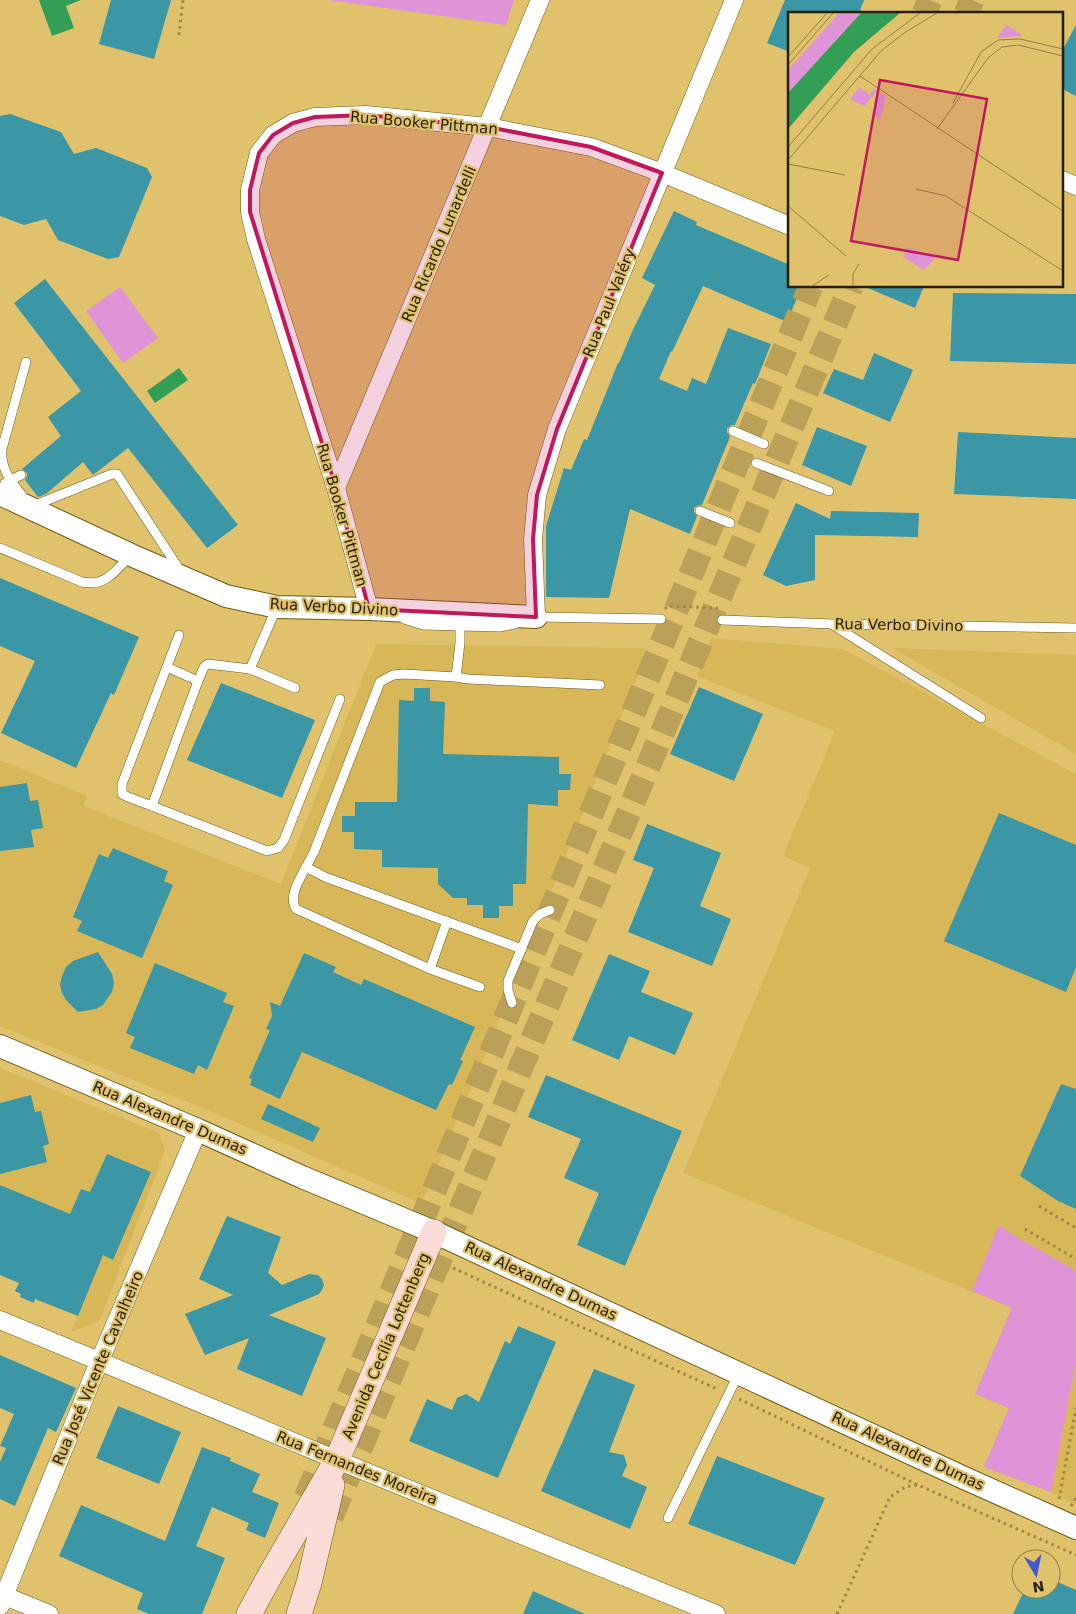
<svg xmlns="http://www.w3.org/2000/svg" width="1076" height="1614" font-family="'DejaVu Sans',sans-serif">
	<style>
		.built { fill: #d8b759 }
		.green { fill: #de94d7 }
		.water { fill: #339e55 }
		.building { fill: #3b96a5 }
		.lines { fill: none; stroke-linecap: round; stroke-linejoin: round }
		.secondary-tunnel { stroke: #bba158; stroke-width: 25; stroke-dasharray: 25 12; stroke-linecap: butt }
		.service-casing { stroke: #6f5915; stroke-width: 10 }
		.minor-casing { stroke: #6f5915; stroke-width: 19 }
		.tertiary-casing { stroke: #6f5915; stroke-width: 24 }
		.secondary-casing { stroke: #6f5915; stroke-width: 26 }
		.path { stroke: #9e8747; stroke-width: 3; stroke-dasharray: 2.5 4; stroke-linecap: butt }
		.service { stroke: #fff; stroke-width: 9 }
		.minor { stroke: #fff; stroke-width: 18 }
		.tertiary { stroke: #fff; stroke-width: 22 }
		.secondary { stroke: #fbdcd7; stroke-width: 25 }
		.marked { fill: #c2185b; fill-opacity: 0.2; stroke: #c2185b; stroke-width: 4; stroke-linejoin: round }
		.labels { text-anchor: middle; stroke-width: 4.5; stroke-linejoin: round; paint-order: stroke }
		.street-label { font-size: 15px; fill: #271e04; stroke: #e0c26d }
		.inset-road { fill: none; stroke: #968043; stroke-width: 1 }
		.view { fill: #c2185b; fill-opacity: 0.15; stroke: #c2185b; stroke-width: 2.5 }
		.inset-edge { fill: none; stroke: #271e04; stroke-width: 2.5 }
	</style>
	<rect width="100%" height="100%" fill="#e0c26d"/>
	<g class="built">
		<polygon points="711,638 843,649 1076,774 1076,1505 1047,1490 984,1467 1009,1408 975,1394 1012,1308 683,1173 810,868 783,856 835,731 697,676"/>
		<polygon points="376,644 643,648 647,653 498,1024 426,1194 418,1202 217,1114 0,1026 0,760 87,796 83,806 281,884"/>
		<polygon points="892,648 1076,655 1076,754"/>
		<polygon points="0,1068 159,1133 165,1151 100,1320 75,1331 72,1330 94,1277 0,1185"/>
	</g>
	<g class="green">
		<polygon points="328,0 514,0 506,25"/>
		<polygon points="120,287 158,338 123,363 86,311"/>
		<polygon points="999,1225 1018,1238 1073,1269 1076,1273 1076,1361 1051,1492 984,1467 1009,1408 975,1394 1012,1308 972,1291"/>
	</g>
	<g class="water">
		<polygon points="39,0 81,0 66,6 74,28 52,36"/>
		<polygon points="179,368 188,380 155,403 147,391"/>
	</g>
	<g class="building">
		<polygon points="111,0 171,0 154,59 99,44"/>
		<polygon points="785,0 864,0 859,14 790,14 790,52 767,43"/>
		<polygon points="1076,25 1076,96 1062,89 1062,51"/>
		<polygon points="10,114 61,132 74,154 96,148 147,168 152,177 119,257 108,259 58,240 46,219 24,225 0,216 0,116"/>
		<polygon points="674,211 697,222 696,225 790,265 790,286 802,286 787,322 703,286 672,352 671,351 659,379 687,391 692,378 706,384 728,328 771,344 755,384 753,383 735,425 732,425 727,428 727,432 730,437 702,505 697,506 694,508 694,512 697,516 690,534 630,509 609,598 546,597 546,526 564,468 571,470 584,439 587,440 618,363 619,363 631,334 655,285 642,278"/>
		<polygon points="45,279 238,525 207,548 128,448 93,475 83,462 46,494 38,497 25,480 27,476 27,473 22,469 61,436 48,417 81,391 14,303"/>
		<polygon points="863,286 924,286 915,308"/>
		<polygon points="953,293 1076,294 1076,364 950,361"/>
		<polygon points="874,353 913,370 890,422 823,393 834,369 863,380"/>
		<polygon points="817,427 867,446 851,486 802,465"/>
		<polygon points="958,432 1076,438 1076,499 954,494"/>
		<polygon points="796,503 830,519 831,511 919,513 918,537 815,535 815,580 786,586 763,575"/>
		<polygon points="0,578 139,637 114,695 111,693 76,768 1,733 35,661 0,646"/>
		<polygon points="221,683 315,720 282,798 187,760"/>
		<polygon points="699,687 763,714 734,781 670,754"/>
		<polygon points="414,688 430,688 430,701 445,702 443,754 559,757 559,774 571,774 570,790 558,790 558,806 528,804 526,884 513,884 513,906 499,906 499,918 483,918 483,905 467,905 467,898 453,898 438,884 438,868 382,867 382,850 354,849 354,832 342,832 342,816 355,816 355,802 397,802 399,700 414,701"/>
		<polygon points="27,783 30,801 38,800 43,828 31,830 34,847 0,851 0,787"/>
		<polygon points="999,813 1076,845 1076,967 1066,992 944,941"/>
		<polygon points="647,824 721,853 700,906 731,919 712,966 628,932 654,868 633,860"/>
		<polygon points="113,848 168,871 164,881 173,885 142,958 77,931 82,921 73,917 99,854 108,858"/>
		<polygon points="98,952 112,974 114,983 112,992 103,1005 96,1009 78,1012 66,1000 62,993 60,985 62,976 66,967 73,961"/>
		<polygon points="304,953 336,967 333,972 361,985 364,979 475,1027 460,1060 463,1061 452,1085 449,1084 436,1110 302,1052 280,1099 250,1085 252,1079 249,1078 270,1030 266,1029 272,1016 270,1002 280,1006"/>
		<polygon points="609,954 650,971 641,992 693,1013 675,1055 629,1036 619,1060 572,1040"/>
		<polygon points="155,963 227,993 223,1002 234,1006 207,1070 198,1065 194,1074 130,1048 135,1037 126,1033"/>
		<polygon points="546,1075 682,1131 625,1266 577,1245 599,1193 564,1178 581,1139 528,1117"/>
		<polygon points="1061,1084 1076,1089 1076,1209 1058,1201 1020,1176"/>
		<polygon points="31,1095 35,1112 41,1111 49,1144 43,1146 47,1162 0,1174 0,1103"/>
		<polygon points="268,1104 320,1128 313,1142 261,1119"/>
		<polygon points="107,1154 151,1172 113,1260 103,1255 78,1316 35,1299 34,1303 20,1297 21,1294 15,1291 19,1283 0,1275 0,1185 70,1214 81,1189 90,1192"/>
		<polygon points="227,1216 281,1237 268,1273 282,1285 309,1274 318,1275 322,1279 324,1285 322,1290 319,1294 269,1315 326,1338 302,1396 237,1369 249,1338 205,1355 185,1314 233,1295 199,1279"/>
		<polygon points="518,1326 556,1342 498,1478 409,1441 427,1399 452,1410 457,1398 466,1394 479,1402 505,1341 510,1344"/>
		<polygon points="0,1355 76,1388 56,1432 48,1428 15,1506 0,1499 0,1462 6,1448 0,1446 14,1414 0,1408"/>
		<polygon points="594,1369 635,1385 609,1452 624,1455 627,1465 622,1476 647,1487 630,1529 541,1491"/>
		<polygon points="118,1406 181,1432 159,1484 96,1458"/>
		<polygon points="202,1447 231,1458 230,1461 260,1474 252,1492 279,1503 265,1538 246,1530 249,1523 212,1507 196,1546 225,1558 202,1614 149,1614 137,1609 143,1593 59,1556 81,1505 165,1541"/>
		<polygon points="717,1456 825,1498 795,1565 688,1524"/>
		<polygon points="1051,1579 1076,1590 1076,1614 1013,1614 1025,1589 1051,1589"/>
		<polygon points="533,1591 585,1614 523,1614"/>
	</g>
	<g class="lines">
		<g class="secondary-tunnel">
			<polyline points="924,14 930,0"/>
			<polyline points="966,14 972,0"/>
			<polyline points="306,1498 811,286"/>
			<polyline points="331,1517 851,286"/>
		</g>
		<g class="service-casing">
			<g id="service">
				<polyline points="733,431 764,444"/>
				<polyline points="756,463 829,491"/>
				<polyline points="5,483 21,475"/>
				<path d="M24 498C12 483 0 469 2 449L26 362"/>
				<polyline points="33,506 112,474 117,474 181,572"/>
				<polyline points="700,511 730,523"/>
				<path d="M0 548 82 582C106 587 116 570 131 555"/>
				<polyline points="277,607 250,669 295,688"/>
				<polyline points="536,617 661,619"/>
				<polyline points="404,619 423,625 500,627 515,624"/>
				<polyline points="722,620 833,624 1076,628"/>
				<polyline points="833,625 981,718"/>
				<polyline points="460,626 460,643 456,677 468,679 600,685"/>
				<polyline points="167,667 198,681"/>
				<polyline points="250,669 208,664 204,667 198,681 152,806 267,851 278,848 284,840 340,699"/>
				<polyline points="456,677 404,674 393,675 380,682 314,852 306,867 325,877 522,949"/>
				<polyline points="152,806 128,797 122,794 122,784 179,635"/>
				<path d="M306 867C300 879 288 896 296 909L430 969"/>
				<polyline points="447,921 430,969 480,987"/>
				<polyline points="512,1003 508,990 508,981 533,921 540,914 550,910"/>
				<polyline points="668,1518 739,1373"/>
			</g>
		</g>
		<g class="minor-casing">
			<g id="minor">
				<polyline points="1062,180 1076,186"/>
				<polyline points="336,488 540,0"/>
				<polyline points="369,609 336,488 256,239 250,212 250,190 259,153 273,135 293,123 315,117 366,115 488,127 591,147 662,173 790,226"/>
				<polyline points="536,617 533,539 537,495 557,429 734,0"/>
				<polyline points="0,1320 337,1460 716,1614"/>
				<polyline points="0,1594 49,1614"/>
				<polyline points="0,1606 92,1379 198,1130"/>
			</g>
		</g>
		<g class="tertiary-casing">
			<g id="tertiary">
				<polyline points="0,494 131,555 226,596 277,607 369,609 536,617"/>
				<polyline points="0,1046 198,1130 302,1177 434,1232 962,1477 1076,1528"/>
			</g>
		</g>
		<g class="secondary-casing">
			<g id="secondary">
				<polyline points="249,1614 272,1572 337,1460 434,1232"/>
				<polyline points="299,1614 309,1583 332,1485"/>
			</g>
		</g>
		<g class="path">
			<polyline points="179,35 183,0"/>
			<polyline points="665,609 668,606 718,608"/>
			<polyline points="1039,1206 1076,1228"/>
			<polyline points="1025,1229 1076,1259"/>
			<polyline points="453,1268 717,1389"/>
			<polyline points="739,1399 918,1485 1076,1555"/>
			<polyline points="1059,1499 1076,1408"/>
			<polyline points="1071,1506 1076,1498"/>
			<polyline points="837,1614 890,1497 905,1487 917,1485"/>
		</g>
		<use href="#service" class="service"/>
		<use href="#minor" class="minor"/>
		<use href="#tertiary" class="tertiary"/>
		<use href="#secondary" class="secondary"/>
	</g>
	<path class="marked" d="M366 115 488 127 591 147 662 173 557 429 537 495 533 539 536 617 369 609 336 488 250 212V190L259 153 273 135 293 123 315 117Z"/>
	<g class="labels">
		<g class="street-label">
			<text transform="translate(424 123) rotate(5)" y="5">Rua Booker Pittman</text>
			<text transform="translate(439 244) rotate(-67)" y="5">Rua Ricardo Lunardelli</text>
			<text transform="translate(609 303) rotate(-68)" y="5">Rua Paul Valéry</text>
			<text transform="translate(342 515) rotate(74)" y="5">Rua Booker Pittman</text>
			<text transform="translate(334 607) rotate(3)" y="5">Rua Verbo Divino</text>
			<text transform="translate(899 625) rotate(1)" y="5">Rua Verbo Divino</text>
			<text transform="translate(170 1118) rotate(23)" y="5">Rua Alexandre Dumas</text>
			<text transform="translate(541 1281) rotate(25)" y="5">Rua Alexandre Dumas</text>
			<text transform="translate(386 1346) rotate(-67)" y="5">Avenida Cecília Lottenberg</text>
			<text transform="translate(98 1368) rotate(-67)" y="5">Rua José Vicente Cavalheiro</text>
			<text transform="translate(908 1451) rotate(25)" y="5">Rua Alexandre Dumas</text>
			<text transform="translate(357 1468) rotate(22)" y="5">Rua Fernandes Moreira</text>
		</g>
	</g>
	<g transform="translate(788 12)">
		<rect width="275" height="275" fill="#e0c26d"/>
		<path d="M51 1H73L0 81V58ZM218 13 233 22V24L209 26ZM72 75 81 83 86 76 89 79 76 94 62 87ZM92 81 98 84 92 108 85 101ZM120 236 148 245 136 258 115 245Z" fill="#de94d7"/>
		<path d="M73 1H112L66 40 0 117V81Z" fill="#339e55"/>
		<path class="inset-road" d="M0 45 39 1M0 53 45 1M72 64 275 199M165 91 193 40 210 28 232 27 275 37M149 117 200 46 214 35 230 33 275 44M0 135 84 37 132 1M0 148 93 39 116 21 149 1M0 152 57 163M128 177 158 184 275 259M0 194 58 244M24 274 41 263M65 274V262L71 252"/>
		<path class="view" d="M92 68 199 87 170 248 63 229Z"/>
		<rect width="275" height="275" class="inset-edge"/>
	</g>
	<g transform="translate(1036 1574) rotate(170)"><circle r="24" fill="#e0c26d" stroke="#968043"/>
	<path d="M0-4L9 19L0 12L-9 19Z" fill="#4259cc"/>
	<text y="-8" font-size="14" font-weight="bold" text-anchor="middle" fill="#271e04">N</text>
	</g>
</svg>
